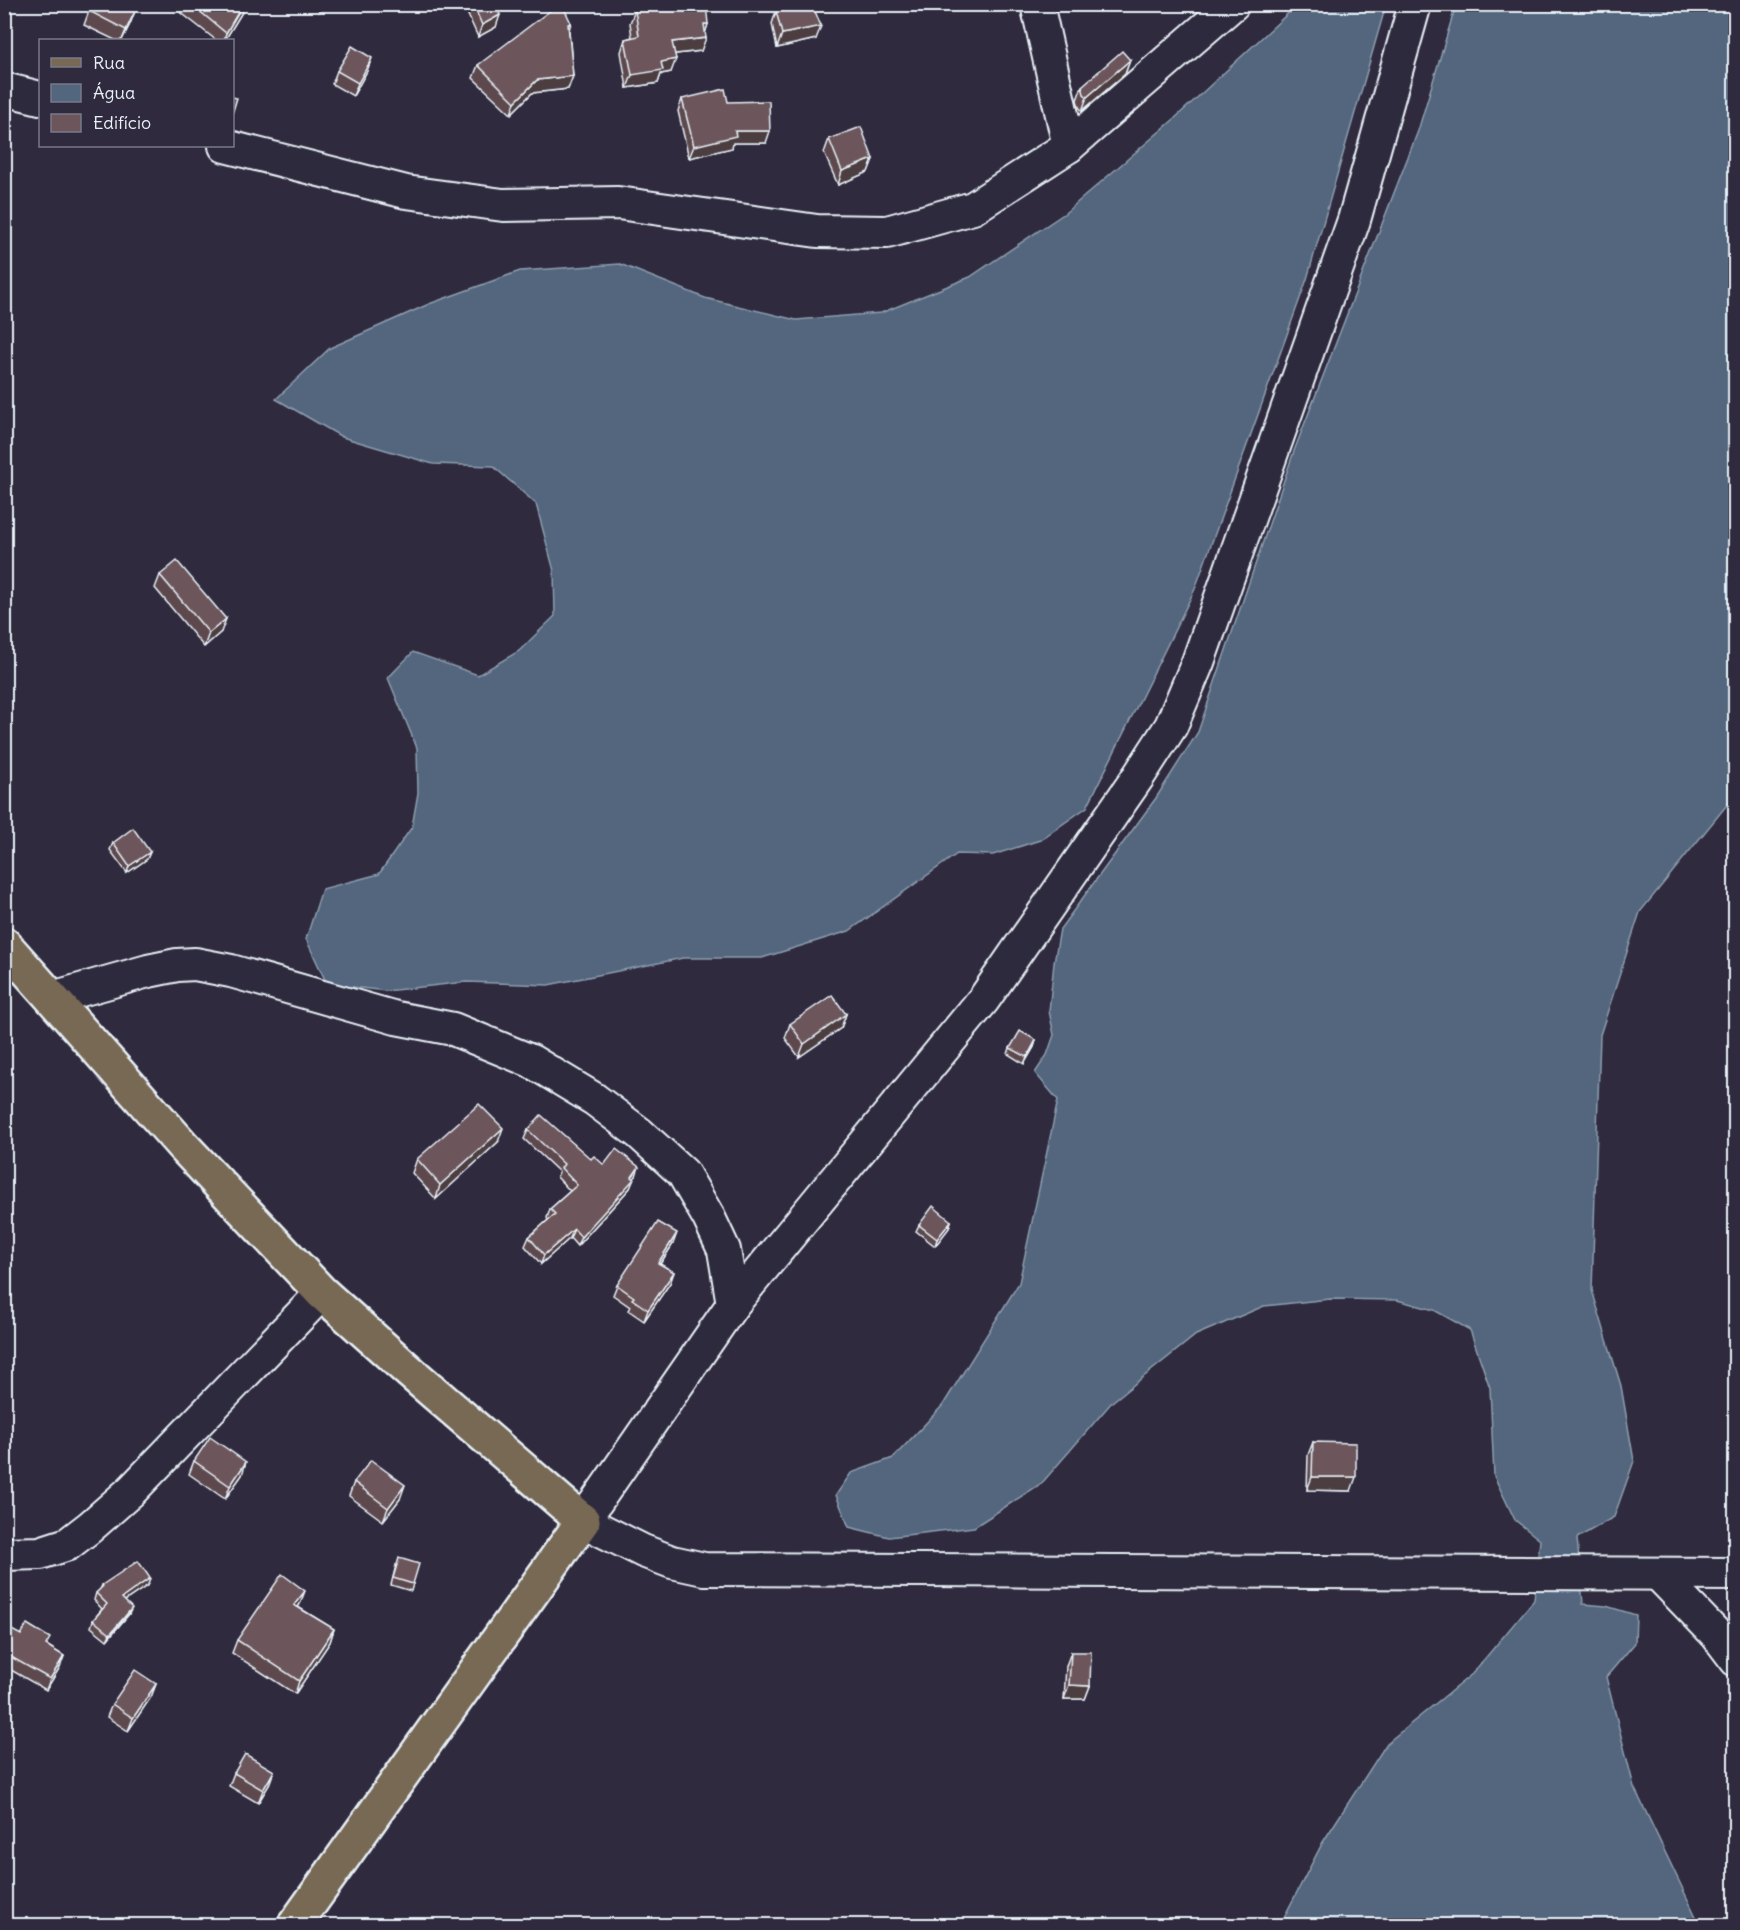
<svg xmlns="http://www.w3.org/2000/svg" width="1740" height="1930" font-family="Delius,sans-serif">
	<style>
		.water { fill: #52667e; stroke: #8e9eaf; stroke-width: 1.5 }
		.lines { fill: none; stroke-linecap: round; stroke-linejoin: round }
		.minor-casing { stroke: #e8f1f8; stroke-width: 36 }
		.major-casing { stroke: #e8f1f8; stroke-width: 38 }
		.minor { stroke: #2f2a3d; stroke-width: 32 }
		.major { stroke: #786954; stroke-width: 33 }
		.wall { fill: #5d4a4e; stroke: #e8f1f8; stroke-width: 1.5 }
		.shaded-wall { fill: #4c3c40; stroke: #e8f1f8; stroke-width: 1.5 }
		.building { fill: #6c565b; stroke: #e8f1f8; stroke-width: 1.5 }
	</style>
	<rect width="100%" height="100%" fill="#2f2a3d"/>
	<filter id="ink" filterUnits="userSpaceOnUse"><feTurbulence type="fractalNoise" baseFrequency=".0167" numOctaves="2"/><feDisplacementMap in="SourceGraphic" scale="12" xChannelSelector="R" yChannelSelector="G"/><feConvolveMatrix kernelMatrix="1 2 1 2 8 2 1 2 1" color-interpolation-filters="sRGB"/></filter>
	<g filter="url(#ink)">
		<g class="water">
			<polygon points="1297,5 1386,5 1307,279 1195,589 1087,807 1040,840 993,855 957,854 849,931 762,958 683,958 548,985 466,982 386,991 327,984 306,939 322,889 379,874 412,827 418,793 417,748 388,678 413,652 478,675 519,651 555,616 554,571 536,504 493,466 433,464 342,437 276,399 330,348 429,304 520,271 620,264 705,298 796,320 881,313 970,277 1065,213 1173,120"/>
			<polygon points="1456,5 1735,5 1735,795 1640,912 1600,1035 1592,1290 1621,1386 1634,1461 1614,1517 1577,1538 1583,1604 1606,1606 1636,1615 1635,1643 1606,1677 1634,1787 1700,1925 1280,1925 1323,1842 1387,1743 1472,1674 1534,1600 1540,1540 1515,1520 1494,1476 1490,1388 1470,1330 1434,1310 1397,1300 1330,1299 1264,1306 1196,1335 1112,1402 1042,1483 974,1527 889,1537 849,1527 836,1495 851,1473 893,1458 943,1405 1019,1283 1058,1100 1035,1073 1047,1055 1054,1035 1049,1011 1054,963 1060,929 1156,798 1198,732 1294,451 1418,131"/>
		</g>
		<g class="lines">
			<g class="minor-casing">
				<g id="minor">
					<polyline points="1037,4 1069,146"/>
					<polyline points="1415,4 1354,220 1198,662 1171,726 1138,777 984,999 733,1304 583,1521 643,1551 672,1562 704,1569 1736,1574"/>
					<polyline points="4,89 40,98"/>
					<polyline points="225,146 406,192 503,205 618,203 817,231 887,232 973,208 1069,146 1233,4"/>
					<polyline points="52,998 148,971 177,965 195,964 231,971 396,1018 453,1029 531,1061 594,1099 639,1133 683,1173 709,1218 724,1250 733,1304"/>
					<polyline points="4,1554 40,1553 68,1544 90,1527 131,1491 322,1293"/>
					<polyline points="1659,1575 1717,1635 1736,1660"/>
				</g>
			</g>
			<g class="major-casing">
				<polyline id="major" points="4,944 183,1146 322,1293 409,1371 583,1521 294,1926"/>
			</g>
			<use href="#minor" class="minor"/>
			<use href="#major" class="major"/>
		</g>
		<g class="wall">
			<polygon points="170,4 247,4 225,40 216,40"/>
			<polygon points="312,4 327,4 320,11"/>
			<polygon points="463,4 495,4 496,27 478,37"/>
			<polygon points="780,4 812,4 816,39 777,48 772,24 776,11 781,10"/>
			<polygon points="635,10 708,24 705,33 701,51 675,54 671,72 661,74 658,83 627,88 621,52 625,39 632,37 630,23"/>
			<polygon points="89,11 135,11 130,24 122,40 115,40 84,25"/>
			<polygon points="571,23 569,30 573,76 568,89 532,93 511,114 473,78 478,65"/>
			<polygon points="1130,60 1125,74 1082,111 1079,107 1077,100 1082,86"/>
			<polygon points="337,71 367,71 353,96 332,84"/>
			<polygon points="682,99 728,102 766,143 733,143 732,148 689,158 678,111"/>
			<polygon points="829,139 873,159 868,172 838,185 824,153"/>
			<polygon points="160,575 221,632 204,647 155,588"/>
			<polygon points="113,843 150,852 147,859 127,873 110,850"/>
			<polygon points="846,1014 841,1028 799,1057 785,1038 790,1024"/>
			<polygon points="1036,1040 1034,1047 1024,1064 1008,1054 1010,1048"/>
			<polygon points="528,1130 604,1165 636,1176 633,1179 630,1188 577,1246 570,1238 541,1264 525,1246 529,1237 548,1220 547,1218 550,1209 570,1191 557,1177 559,1172 524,1139"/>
			<polygon points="498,1142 436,1199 412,1173 417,1159"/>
			<polygon points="951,1221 949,1228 935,1246 916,1231 919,1225"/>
			<polygon points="673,1244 660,1264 674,1272 670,1283 644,1321 628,1310 630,1307 613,1295 617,1285"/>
			<polygon points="1313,1442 1351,1491 1307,1490 1308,1455"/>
			<polygon points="194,1461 242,1475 225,1499 189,1474"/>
			<polygon points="354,1482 400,1499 383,1521 349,1496"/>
			<polygon points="396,1565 413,1584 411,1591 391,1585"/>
			<polygon points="102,1585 148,1585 125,1601 129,1614 107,1640 91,1627 93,1620 102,1609 94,1600 96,1593 100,1590"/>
			<polygon points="300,1604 298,1607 334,1629 330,1642 295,1694 232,1653 237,1640"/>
			<polygon points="4,1634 21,1635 48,1646 64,1656 60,1667 46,1690 4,1666"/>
			<polygon points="1071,1652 1090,1686 1085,1699 1064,1699 1066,1666"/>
			<polygon points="156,1684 151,1697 128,1731 107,1717 112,1704"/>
			<polygon points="234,1773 269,1785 258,1803 229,1786"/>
		</g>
		<g class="shaded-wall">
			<polygon points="243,4 247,4 225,40 224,40 226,33"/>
			<polygon points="322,4 327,4 320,11"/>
			<polygon points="135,11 130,24 122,40 126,30"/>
			<polygon points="500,15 496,27 478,37 482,25"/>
			<polygon points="704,24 708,24 704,37"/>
			<polygon points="821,26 816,39 777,48 782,34"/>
			<polygon points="706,38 701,51 667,55 672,42"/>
			<polygon points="372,58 367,71 353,96 358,83"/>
			<polygon points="676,59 671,72 661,74 658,83 627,88 632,75 661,62"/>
			<polygon points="1130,60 1125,74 1082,111 1087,97"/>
			<polygon points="573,76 568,89 532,93 511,114 515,102 537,80"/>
			<polygon points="735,131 770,131 766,143 733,143 732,148 689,158 694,146"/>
			<polygon points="873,159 868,172 838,185 842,171"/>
			<polygon points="226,619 221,632 204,647 209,633"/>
			<polygon points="150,852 147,859 127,873 129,866"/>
			<polygon points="846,1014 841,1028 799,1057 804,1044"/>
			<polygon points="1036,1040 1034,1047 1024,1064 1027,1057"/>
			<polygon points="503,1128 498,1142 436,1199 440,1185"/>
			<polygon points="639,1167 636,1176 632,1181 634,1179 630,1188 577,1246 581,1237 632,1177"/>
			<polygon points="951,1221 949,1228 935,1246 937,1239"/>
			<polygon points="574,1229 570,1238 541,1264 544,1255"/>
			<polygon points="677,1233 673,1244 654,1273 658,1263"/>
			<polygon points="674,1272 670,1283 644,1321 648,1310"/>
			<polygon points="246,1462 242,1475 225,1499 230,1486"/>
			<polygon points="1312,1477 1356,1477 1351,1491 1307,1490"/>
			<polygon points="405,1485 400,1499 383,1521 388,1508"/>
			<polygon points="150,1578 148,1585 120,1604 122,1598"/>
			<polygon points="305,1591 300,1604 290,1619 294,1605"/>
			<polygon points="132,1608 129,1614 107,1640 110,1634"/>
			<polygon points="334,1629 330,1642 295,1694 299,1681"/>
			<polygon points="64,1656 60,1667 46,1690 50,1679"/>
			<polygon points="156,1684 151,1697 128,1731 133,1718"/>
			<polygon points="1069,1685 1090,1686 1085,1699 1064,1699"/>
			<polygon points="274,1771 269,1785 258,1803 263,1790"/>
		</g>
		<g class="building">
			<polygon points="93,4 123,4 135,11 126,30 89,11"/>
			<polygon points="191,4 243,4 226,33"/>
			<polygon points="473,4 495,4 500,15 482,25"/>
			<polygon points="559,4 562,4 571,23 568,24 573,76 537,80 515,102 478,65"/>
			<polygon points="677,4 706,4 708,24 704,24 706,38 672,42 676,59 661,62 663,70 632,75 625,39 639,36 635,10"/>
			<polygon points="788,4 812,4 821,26 782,34 776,11 789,8"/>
			<polygon points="352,46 372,58 358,83 337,71"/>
			<polygon points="1122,51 1130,60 1087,97 1084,94 1082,86"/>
			<polygon points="725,89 728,102 769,101 770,131 735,131 736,136 694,146 682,99"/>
			<polygon points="232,97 237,98 232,114"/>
			<polygon points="861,127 873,159 842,171 829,139"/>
			<polygon points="177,561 226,619 209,633 160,575"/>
			<polygon points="133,828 150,852 129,866 113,843"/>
			<polygon points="832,995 846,1014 804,1044 790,1024"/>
			<polygon points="1020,1031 1036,1040 1027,1057 1010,1048"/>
			<polygon points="479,1104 503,1128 440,1185 417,1159"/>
			<polygon points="541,1115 591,1159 594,1156 604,1165 616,1149 639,1167 632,1177 634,1179 581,1237 574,1229 544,1255 529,1237 555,1214 550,1209 577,1185 561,1168 564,1164 528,1130"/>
			<polygon points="933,1206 951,1221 937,1239 919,1225"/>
			<polygon points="658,1222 677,1233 658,1263 674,1272 648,1310 632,1299 634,1297 617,1285"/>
			<polygon points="210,1437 246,1462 230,1486 194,1461"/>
			<polygon points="1313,1442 1356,1443 1356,1477 1312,1477"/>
			<polygon points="371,1460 405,1485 388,1508 354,1482"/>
			<polygon points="399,1558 419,1564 413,1584 393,1578"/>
			<polygon points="138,1561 150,1578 122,1598 132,1608 110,1634 93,1620 107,1604 96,1593 103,1586 102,1585"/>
			<polygon points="282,1574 305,1591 294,1605 334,1629 299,1681 237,1640"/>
			<polygon points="27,1624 50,1638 46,1645 64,1656 50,1679 4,1653 4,1634 8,1628 21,1635"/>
			<polygon points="1071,1652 1091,1652 1090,1686 1069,1685"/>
			<polygon points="135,1670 156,1684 133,1718 112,1704"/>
			<polygon points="245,1754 274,1771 263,1790 234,1773"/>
		</g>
	</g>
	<rect width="1740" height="1930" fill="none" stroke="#2f2a3d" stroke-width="24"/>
	<rect x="12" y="12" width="1716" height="1906" fill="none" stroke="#e8f1f8" stroke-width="2" filter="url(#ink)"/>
	<rect x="39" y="39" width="195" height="108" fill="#2f2a3d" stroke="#797a88" stroke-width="1.5"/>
	<rect x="51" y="58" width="30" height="9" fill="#786954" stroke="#797a88" stroke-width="1.5"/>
	<text x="93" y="69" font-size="18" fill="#e8f1f8">Rua</text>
	<rect x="51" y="84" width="30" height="18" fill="#52667e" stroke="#797a88" stroke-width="1.5"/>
	<text x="93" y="99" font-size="18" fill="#e8f1f8">Água</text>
	<rect x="51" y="114" width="30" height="18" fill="#6c565b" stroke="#797a88" stroke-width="1.5"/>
	<text x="93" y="129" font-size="18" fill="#e8f1f8">Edifício</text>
</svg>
